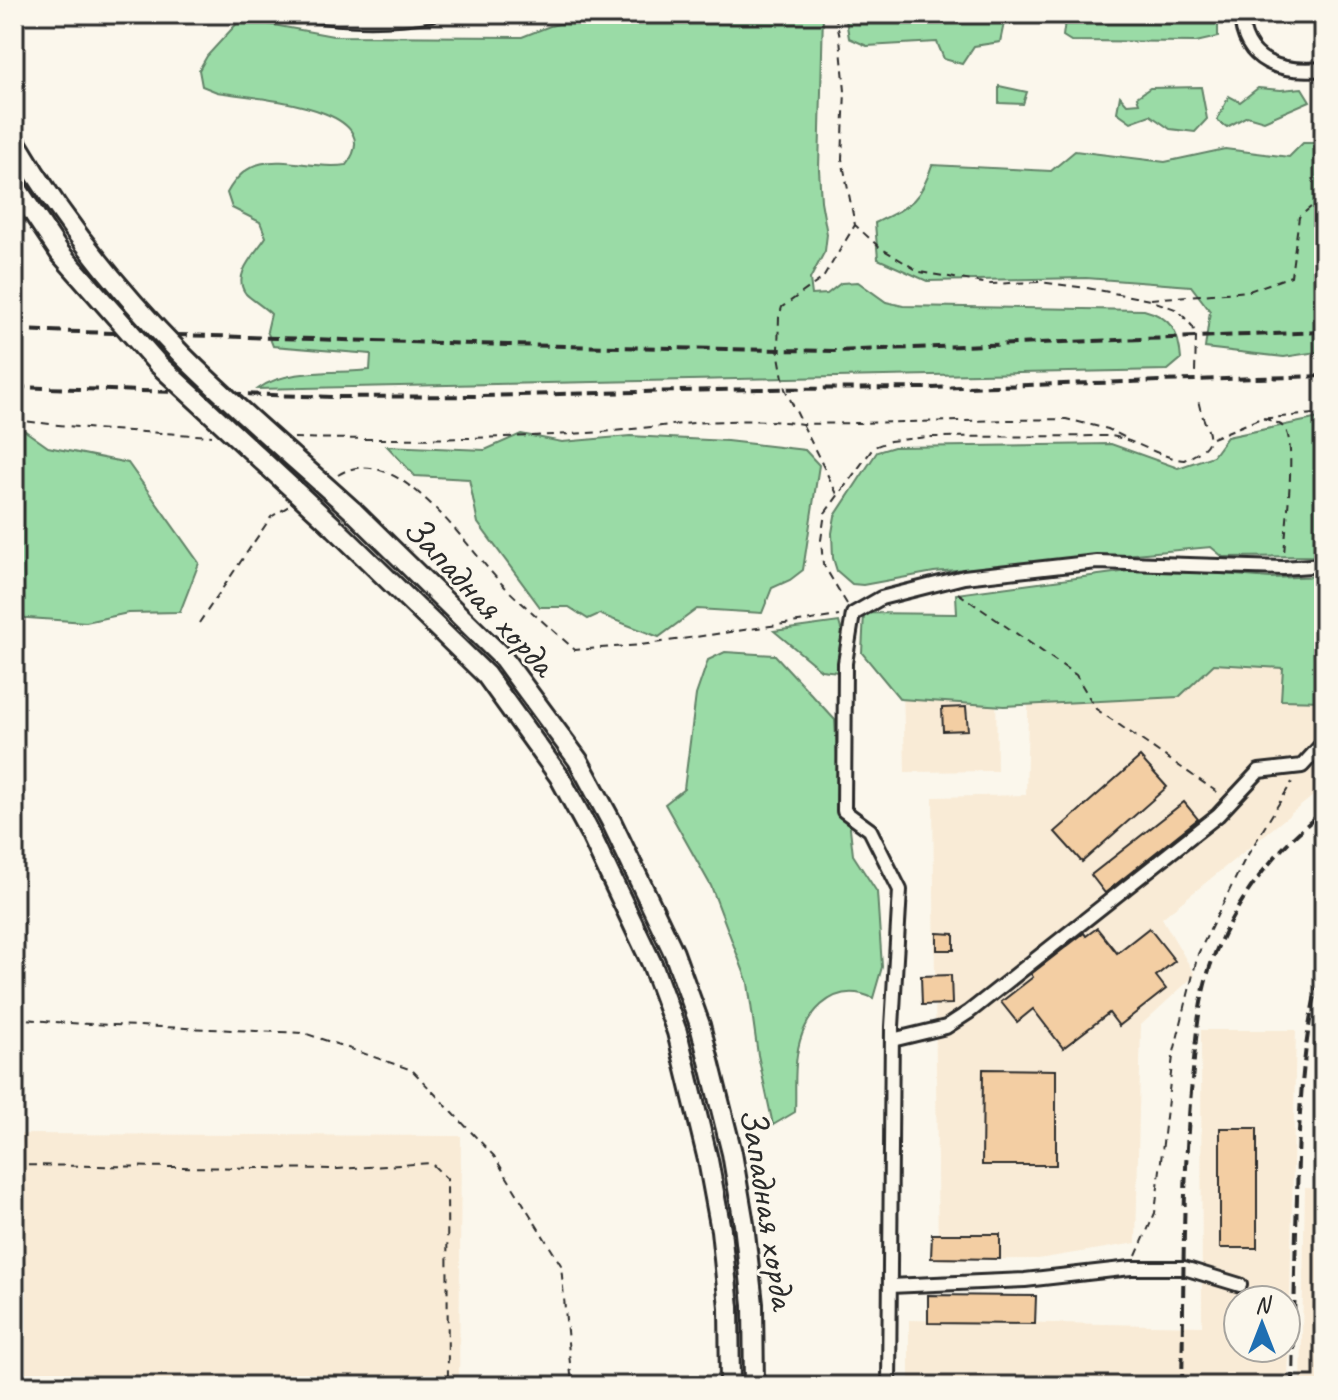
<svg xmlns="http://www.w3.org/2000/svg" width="1338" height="1400" font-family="Caveat,sans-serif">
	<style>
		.built { fill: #f9ebd6; fill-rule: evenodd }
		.green { fill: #9adba6; stroke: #628368; stroke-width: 2 }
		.building { fill: #f3cea3; stroke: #2b2b2b; stroke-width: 2 }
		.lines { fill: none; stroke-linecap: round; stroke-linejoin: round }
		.minor-casing { stroke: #2b2b2b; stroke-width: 18 }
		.highway-casing { stroke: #2b2b2b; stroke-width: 24 }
		.path { stroke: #2b2b2b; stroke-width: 2; stroke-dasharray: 8 6; stroke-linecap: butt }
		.minor { stroke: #fbf7ec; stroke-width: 12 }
		.highway { stroke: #fbf7ec; stroke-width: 18 }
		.rail { stroke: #2b2b2b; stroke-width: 4; stroke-dasharray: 12 6; stroke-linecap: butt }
		.highway-bridge-casing { stroke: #2b2b2b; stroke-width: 24; stroke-linecap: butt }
		.highway-bridge { stroke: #fbf7ec; stroke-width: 18 }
		.labels { text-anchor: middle; stroke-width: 6; stroke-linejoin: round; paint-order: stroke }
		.street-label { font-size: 38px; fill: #2b2b2b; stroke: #fbf7ec }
	</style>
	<rect width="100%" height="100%" fill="#fbf7ec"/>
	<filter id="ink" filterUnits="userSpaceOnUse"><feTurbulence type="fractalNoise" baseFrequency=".0125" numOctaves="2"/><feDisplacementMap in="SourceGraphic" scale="16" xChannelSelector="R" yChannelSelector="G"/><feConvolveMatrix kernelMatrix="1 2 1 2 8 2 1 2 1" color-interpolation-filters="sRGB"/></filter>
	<g filter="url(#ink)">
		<g class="built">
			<polygon points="1324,614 1324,787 1162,918 1195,975 1141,1025 1136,1243 1038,1259 938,1260 933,797 1026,795 1030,632"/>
			<polygon points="996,683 997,771 905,772 903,684"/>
			<path d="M1201 1030H1296L1288 1386H909V1320L1202 1326ZM1238 1300H1286V1348H1238Z"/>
			<polygon points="14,1134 461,1136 459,1386 14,1386"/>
			<polygon points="1305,1188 1324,1189 1324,1386 1301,1386"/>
		</g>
		<g class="green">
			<path d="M601 14H823L819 169 821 201 827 234 825 251 810 279 812 295 827 294 841 283 858 282 886 302 903 306 1144 310C1171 317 1179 332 1181 359L1168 370 258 389C285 368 337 374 370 370L371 354 273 346 267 331 271 314C264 307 251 299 246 294 231 275 256 253 266 237L260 222 232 208 227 193C256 140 300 172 346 165 392 106 250 98 217 92L202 86 199 70 207 56 241 19 333 36 522 37 550 26Z"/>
			<polygon points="845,14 997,15 1004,23 1000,42 974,46 962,64 944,59 937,42 867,46 849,38"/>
			<polygon points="1066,14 1218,14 1218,37 1196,42 1071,41 1063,36"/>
			<polygon points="999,86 1027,92 1023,104 999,103"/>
			<polygon points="1201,87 1207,119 1195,132 1170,129 1150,115 1131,122 1117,112 1120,96 1127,104 1139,103 1137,97 1150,88"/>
			<polygon points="1258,88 1281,90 1302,88 1310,101 1264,121 1247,116 1227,127 1217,120 1229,96 1240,102"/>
			<path d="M1303 143H1324V351L1284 357 1205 348 1210 311 1191 286 1086 278 927 281 878 259 875 223C909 206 920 203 932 165L1051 171 1075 151 1165 162 1225 149 1289 157Z"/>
			<polygon points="1324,417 1324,556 1223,557 1211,547 934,572 863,585 852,584 837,571 833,558 832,533 835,516 877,452 894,447 1111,444 1178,468 1213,456 1227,437"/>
			<polygon points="14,423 48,447 128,463 199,563 180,612 128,613 86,622 14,617"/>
			<polygon points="521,434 562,442 630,436 727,441 805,450 819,465 803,570 790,580 772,588 762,613 697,609 659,637 599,614 588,619 569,607 540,607 478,523 469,479 415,476 387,446 485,450"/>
			<polygon points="1151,568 1270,578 1324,576 1324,701 1281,700 1283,668 1214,664 1179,697 1004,706 900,699 862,653 864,613 957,614 956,594"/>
			<polygon points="839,622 845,643 838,672 821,670 774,631"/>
			<path d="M725 652 775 655 835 720 839 791 849 819 853 855 877 892 882 967 873 998C832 979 802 1016 797 1055 794 1074 796 1094 795 1112L773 1125 758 1055 748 983 711 886 665 804 684 789 696 695 708 660Z"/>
		</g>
		<g class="building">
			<polygon points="966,707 968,730 943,731 942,708"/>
			<polygon points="1140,757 1167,787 1082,862 1055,832"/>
			<polygon points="1184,802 1198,819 1105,893 1091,875"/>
			<polygon points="1097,928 1117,953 1149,928 1175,961 1156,976 1166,989 1119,1026 1109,1013 1063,1048 1033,1009 1017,1022 1001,1002 1033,977 1031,974 1084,933 1086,936"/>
			<polygon points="937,933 954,934 954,950 937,950"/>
			<polygon points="951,975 952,1004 922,1005 921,976"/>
			<polygon points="983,1069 1056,1070 1056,1165 982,1165"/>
			<rect x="1220" y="1128" width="37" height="120"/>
			<polygon points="932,1234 1000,1234 1000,1259 931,1258"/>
			<polygon points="928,1295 1036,1296 1035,1324 928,1323"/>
		</g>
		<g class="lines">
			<g class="minor-casing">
				<g id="minor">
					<path d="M307 14C347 21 393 21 432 14"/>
					<path d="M1241 14C1243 64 1282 73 1324 69"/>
					<polyline points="892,1040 946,1027 969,1012 1218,815 1259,771 1302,766 1324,742"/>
					<polyline points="890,1286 1025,1280 1131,1268 1184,1268 1240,1285"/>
					<polyline points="889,1386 892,1027 900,890 870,830 844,811 845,663 853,614 881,598 964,577 1097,562 1283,568 1324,565"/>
				</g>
			</g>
			<g class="highway-casing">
				<g id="highway">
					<polyline points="353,511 503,658 578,760 611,821 674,953 700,1025 732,1153 744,1224 753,1304 754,1386"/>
					<polyline points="335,528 486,675 559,776 590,833 652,964 677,1032 708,1160 721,1230 729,1307 730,1386"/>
				</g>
			</g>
			<g class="path">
				<polyline points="835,14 840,38 845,91 842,159 855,225 879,247 920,272 989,284 1039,282 1087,288 1150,300 1178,310 1193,327 1196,337 1195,373"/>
				<polyline points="1151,299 1249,291 1291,276 1299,217 1324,196"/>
				<path d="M1263 418C1271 421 1280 422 1285 429 1297 443 1285 533 1284 555"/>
				<polyline points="14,420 95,429 212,436"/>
				<path d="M294 438C392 440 490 439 588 433 659 428 731 414 802 424L1066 419 1108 429 1124 437"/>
				<polyline points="1212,438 1259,419 1324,413"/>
				<path d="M338 475C398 437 469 552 505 587 527 609 552 629 575 650L641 645 839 616"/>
				<polyline points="837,494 785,389 778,350 779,317 782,307 823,278 855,225"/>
				<polyline points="958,593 1076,675 1096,709 1220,794"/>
				<path d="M847 604 823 564 821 540 825 513 874 447 890 441 928 437 1111 436C1136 440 1158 457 1184 460 1228 440 1202 432 1198 398"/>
				<polyline points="199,623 271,517 289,506"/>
				<polyline points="14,1018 67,1023 304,1033 412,1070 494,1156 561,1265 572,1386"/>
				<polyline points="14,1165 338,1169 431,1163 447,1179 448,1386"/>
				<polyline points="1136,1256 1155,1213 1173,1056 1198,954 1244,861 1292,782"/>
			</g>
			<use href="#minor" class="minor"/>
			<use href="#highway" class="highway"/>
			<g class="rail">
				<polyline points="14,330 508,345 834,351 1324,332"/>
				<polyline points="14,387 334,397 481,396 758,389 931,388 1324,376"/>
				<path d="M1182 1386C1184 1284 1182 1182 1192 1081 1196 1041 1198 999 1212 961 1234 903 1274 849 1324 811"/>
				<path d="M1293 1386C1294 1323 1295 1260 1297 1197 1299 1116 1301 1038 1324 961"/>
			</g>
			<g class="highway-bridge-casing">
				<g id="highway-bridge">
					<path d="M14 139C60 218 118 290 182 355 236 409 296 459 353 511"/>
					<polyline points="14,184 60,253 158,364 335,528"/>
				</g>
			</g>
			<use href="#highway-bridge" class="highway-bridge"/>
		</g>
	</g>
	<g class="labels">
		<g class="street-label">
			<text transform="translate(480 595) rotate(47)" y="13">Западная хорда</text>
			<text transform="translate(769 1208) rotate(81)" y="13">Западная хорда</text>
		</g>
	</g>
	<rect width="1338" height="1400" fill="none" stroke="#fbf7ec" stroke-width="48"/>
	<rect x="24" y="24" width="1290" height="1352" fill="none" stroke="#2b2b2b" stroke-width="3" filter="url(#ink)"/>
	<g transform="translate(1262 1324)"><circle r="38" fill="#fbf7ec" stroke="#a8a59f" stroke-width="2"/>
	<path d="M0-6L14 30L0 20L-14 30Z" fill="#1f6fb2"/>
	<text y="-12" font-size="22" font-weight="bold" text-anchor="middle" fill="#2b2b2b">N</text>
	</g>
</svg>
